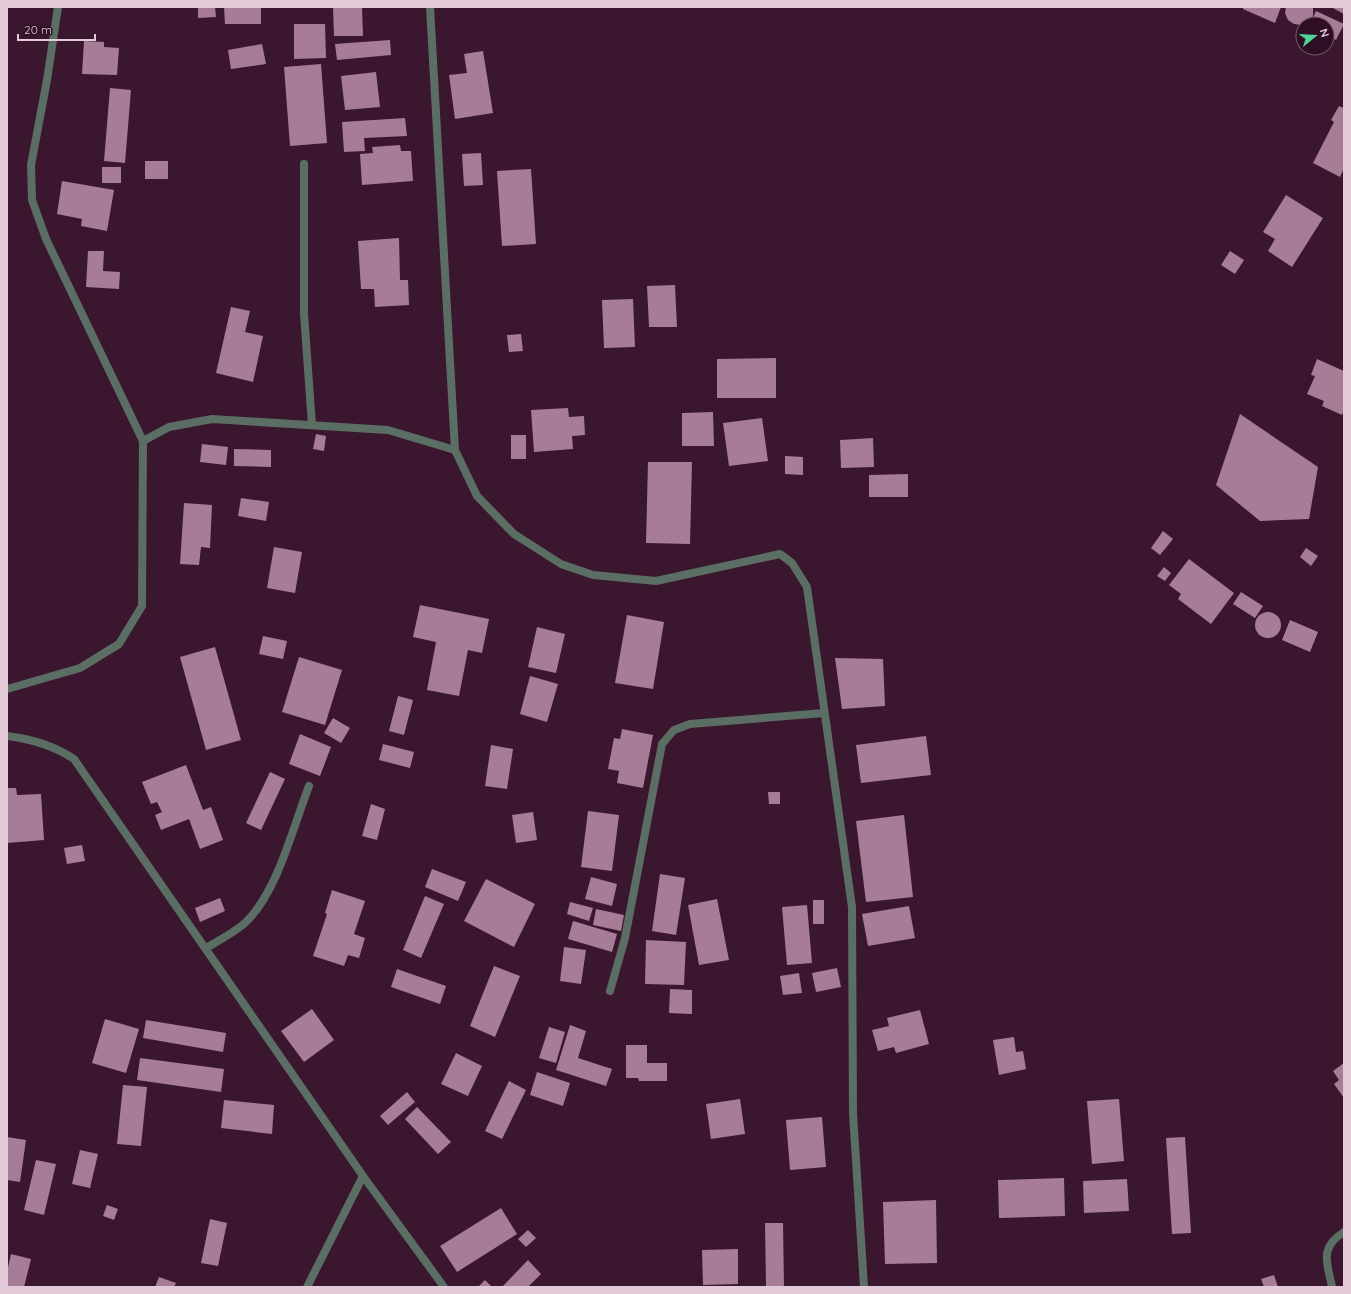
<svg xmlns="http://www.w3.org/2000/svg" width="1351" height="1294" font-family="Quicksand,sans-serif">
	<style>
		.building { fill: #a77c97 }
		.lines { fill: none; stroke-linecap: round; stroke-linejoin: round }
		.service { stroke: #5b6e63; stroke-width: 8 }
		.minor { stroke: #5b6e63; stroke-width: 8 }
	</style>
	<rect width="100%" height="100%" fill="#3a172f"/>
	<g class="building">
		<polygon points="198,7 215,7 216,17 198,18"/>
		<polygon points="224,7 261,7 261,24 225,24"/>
		<polygon points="333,7 362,7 363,36 334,36"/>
		<polygon points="1243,7 1281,7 1275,23 1243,9"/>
		<polygon points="1286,7 1313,7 1313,16 1308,22 1301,25 1294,24 1288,20 1285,13"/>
		<polygon points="1331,7 1344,7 1344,14"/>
		<polygon points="1316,11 1344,24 1336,40 1327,35 1327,24 1310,24"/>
		<polygon points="294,24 325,24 326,58 294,59"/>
		<polygon points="390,40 391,55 337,60 335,44"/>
		<polygon points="84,41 104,42 104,47 119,48 117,75 82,74"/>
		<polygon points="262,44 266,64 231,69 228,50"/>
		<polygon points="483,51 493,113 455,119 449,75 467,73 464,54"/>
		<polygon points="321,64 327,143 290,146 284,67"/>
		<polygon points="376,72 380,107 345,110 341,76"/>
		<polygon points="110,88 131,90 125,163 104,161"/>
		<polygon points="1339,106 1344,108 1344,168 1340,177 1313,163 1334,122 1331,120"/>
		<polygon points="405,118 407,136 364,138 365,151 344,152 342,122"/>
		<polygon points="400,145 401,151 411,151 413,181 362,185 360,154 373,153 372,147"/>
		<polygon points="481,153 483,185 464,186 462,154"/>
		<rect x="145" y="161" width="23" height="18"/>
		<rect x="102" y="167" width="19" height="16"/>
		<polygon points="531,169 536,244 502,246 497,171"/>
		<polygon points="62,181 114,190 107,231 81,226 82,219 57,214"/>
		<polygon points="1286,195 1323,218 1292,267 1268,251 1275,239 1263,232"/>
		<polygon points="399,238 400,280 408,280 409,305 375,307 374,289 361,289 358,241"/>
		<polygon points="88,251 104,251 103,271 120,272 119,289 86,287"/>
		<polygon points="1230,251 1244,260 1235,274 1221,265"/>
		<polygon points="675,285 677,327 649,327 647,286"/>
		<polygon points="633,299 635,347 604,348 602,300"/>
		<polygon points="231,307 250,311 245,332 263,336 253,382 216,373"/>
		<polygon points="521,334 523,351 509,352 507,335"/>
		<polygon points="776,358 776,398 717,398 717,359"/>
		<polygon points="1317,359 1344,371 1344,410 1342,415 1322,406 1324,401 1307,394 1315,376 1311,375"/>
		<polygon points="568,408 569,417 584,416 585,435 572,436 573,449 534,452 531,410"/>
		<polygon points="713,412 714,446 682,446 682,413"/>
		<polygon points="1240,414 1318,467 1309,519 1260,521 1216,485"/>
		<polygon points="762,418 768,461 729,466 723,423"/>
		<polygon points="316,434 326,436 324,451 313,449"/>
		<rect x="511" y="435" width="15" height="24"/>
		<polygon points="873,438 874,467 841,468 840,440"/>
		<polygon points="202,444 228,447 226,465 200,462"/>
		<polygon points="234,449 271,450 271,467 234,466"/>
		<polygon points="785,456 803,457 803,475 785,474"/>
		<polygon points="648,462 692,462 690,544 646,543"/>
		<polygon points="908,474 908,497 869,497 869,475"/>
		<polygon points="241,498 269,502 266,521 238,516"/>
		<polygon points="184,503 212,505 210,548 201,547 199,565 180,564"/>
		<polygon points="1163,531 1173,539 1160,555 1151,548"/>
		<polygon points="274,547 302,552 295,593 267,588"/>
		<polygon points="1306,548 1318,556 1311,566 1300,557"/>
		<polygon points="1189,559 1234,593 1211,624 1178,599 1181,594 1169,585"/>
		<polygon points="1164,567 1171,573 1165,581 1157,576"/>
		<polygon points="1241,592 1263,606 1255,618 1233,604"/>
		<polygon points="420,605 489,619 482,653 468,650 459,696 427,690 436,642 413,637"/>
		<circle cx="1268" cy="625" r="13"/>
		<polygon points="627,615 664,622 653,689 615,683"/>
		<polygon points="1290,620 1318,632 1310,652 1282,640"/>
		<polygon points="537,627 565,634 556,673 528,667"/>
		<polygon points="263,636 287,641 283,659 259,654"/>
		<polygon points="215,647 241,740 206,750 180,657"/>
		<polygon points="299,657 342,670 325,725 282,712"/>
		<polygon points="835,658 883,659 885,706 842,709"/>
		<polygon points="530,676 558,684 547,722 520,714"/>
		<polygon points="398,696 413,700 404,735 389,731"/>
		<polygon points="333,718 350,728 341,743 324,733"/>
		<polygon points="622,729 653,735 643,788 617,783 619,771 608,769 614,738 620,739"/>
		<polygon points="300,734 331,747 320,776 289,764"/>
		<polygon points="926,736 931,775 861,783 856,745"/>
		<polygon points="383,744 414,752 410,768 379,760"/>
		<polygon points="491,745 513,749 507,789 485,786"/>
		<polygon points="186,765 203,810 211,807 223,840 200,849 189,819 161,830 155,815 162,812 157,802 151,804 142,782"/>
		<polygon points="270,772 285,779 261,830 246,823"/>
		<polygon points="7,788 16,788 17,795 41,794 44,840 7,843"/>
		<polygon points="768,792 780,792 780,804 769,804"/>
		<polygon points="371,804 385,809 377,840 362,836"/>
		<polygon points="588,811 619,815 612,871 581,867"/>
		<polygon points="533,812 537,840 516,843 512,815"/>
		<polygon points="904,815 913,897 866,902 856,821"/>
		<polygon points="82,845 85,861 67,864 64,848"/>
		<polygon points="432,869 466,882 458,901 425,887"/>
		<polygon points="660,874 685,878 676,935 652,931"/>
		<polygon points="591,877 617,884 612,906 585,899"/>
		<polygon points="486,879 535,904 514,947 464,921"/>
		<polygon points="332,890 365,901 354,934 365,938 359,958 348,955 344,966 313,956 327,914 325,913"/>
		<polygon points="425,896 444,904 421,958 403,950"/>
		<polygon points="220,898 225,911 200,922 195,908"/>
		<polygon points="717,899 729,960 699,965 688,905"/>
		<rect x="813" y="900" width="11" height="24"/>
		<polygon points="570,902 593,908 589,921 567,914"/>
		<polygon points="807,905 812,963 787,965 782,907"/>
		<polygon points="909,906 915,938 868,946 862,914"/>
		<polygon points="596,909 624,915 621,931 593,925"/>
		<polygon points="573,921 617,934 612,952 568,939"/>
		<polygon points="646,940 686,942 684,985 645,984"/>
		<polygon points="564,947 586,950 581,984 560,981"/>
		<polygon points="494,966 520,976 495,1037 470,1026"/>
		<polygon points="837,968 841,987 816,992 812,973"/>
		<polygon points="397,969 446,986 440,1004 391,987"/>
		<polygon points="799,973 802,993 783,995 780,976"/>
		<polygon points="670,989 692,990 692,1014 669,1013"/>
		<polygon points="312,1009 334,1040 304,1062 281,1031"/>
		<polygon points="920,1010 929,1044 896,1053 894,1047 878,1051 872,1030 889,1026 887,1018"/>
		<polygon points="105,1019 139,1029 126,1073 92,1063"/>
		<polygon points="146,1020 226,1033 223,1052 143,1038"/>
		<polygon points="570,1025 586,1031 578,1058 612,1069 606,1086 556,1070"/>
		<polygon points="549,1027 565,1032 556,1063 539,1058"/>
		<polygon points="1014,1037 1016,1052 1023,1051 1026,1069 999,1075 993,1040"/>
		<polygon points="626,1045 647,1045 647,1063 667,1063 667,1081 639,1081 638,1078 626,1078"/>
		<polygon points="456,1053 482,1066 468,1096 441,1084"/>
		<polygon points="140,1058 224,1069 221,1092 137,1080"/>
		<polygon points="1344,1063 1344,1098 1334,1084 1339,1080 1333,1071"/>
		<polygon points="537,1072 570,1083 563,1106 530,1095"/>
		<polygon points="509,1081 526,1090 502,1139 485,1131"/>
		<polygon points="123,1085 147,1087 141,1146 117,1144"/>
		<polygon points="407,1092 415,1102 388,1125 380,1116"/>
		<polygon points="740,1099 745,1134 711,1139 706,1104"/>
		<polygon points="1119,1099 1124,1161 1092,1164 1087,1101"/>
		<polygon points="224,1100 274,1105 272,1134 221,1128"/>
		<polygon points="417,1107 451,1142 438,1154 405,1119"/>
		<polygon points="822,1117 826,1167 790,1170 786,1120"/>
		<polygon points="7,1137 26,1140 20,1182 7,1180"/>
		<polygon points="1185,1137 1191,1233 1172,1234 1166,1138"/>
		<polygon points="80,1150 98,1154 90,1188 72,1184"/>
		<polygon points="36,1160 56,1164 44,1215 24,1210"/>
		<polygon points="1064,1178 1065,1216 999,1218 998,1180"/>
		<polygon points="1127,1179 1129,1211 1084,1213 1083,1181"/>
		<polygon points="936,1200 937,1263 885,1264 883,1202"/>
		<polygon points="107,1205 118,1209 114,1220 103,1216"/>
		<polygon points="501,1208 517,1234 457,1272 440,1246"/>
		<polygon points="210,1219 227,1223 218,1266 201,1263"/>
		<polygon points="765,1223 783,1223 784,1287 766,1287"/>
		<polygon points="528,1230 536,1238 526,1247 518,1239"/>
		<polygon points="738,1249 738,1284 703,1285 702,1250"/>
		<polygon points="11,1254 31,1259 24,1287 7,1287 7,1272"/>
		<polygon points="528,1260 541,1274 528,1287 502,1287"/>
		<polygon points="1274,1275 1278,1287 1264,1287 1261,1279"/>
		<polygon points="159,1277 176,1283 174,1287 155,1287"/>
		<polygon points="485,1280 492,1287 478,1287"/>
	</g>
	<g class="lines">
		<g class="service">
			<polyline points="307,1287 363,1176"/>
			<path d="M1332 1287C1327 1262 1319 1248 1344 1232"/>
		</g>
		<g class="minor">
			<polyline points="430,7 455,450 477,496 514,534 561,564 593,575 656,581 780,554 792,563 807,587 852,907 853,1113 864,1287"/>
			<polyline points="304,164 304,314 312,425"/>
			<polyline points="143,441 169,427 212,419 388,430 455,450"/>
			<polyline points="7,689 80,668 119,644 142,606 143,441 46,239 32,200 31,165 47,80 58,7"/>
			<path d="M7 736C32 739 53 745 74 759L363 1176 444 1287"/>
			<path d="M206 948C219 940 236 932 247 921 278 890 293 827 309 786"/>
			<polyline points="610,991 625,938 662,744 674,730 690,724 824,713"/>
		</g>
	</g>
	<rect width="1351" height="1294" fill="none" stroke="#e3cbd9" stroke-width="16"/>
	<g transform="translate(1315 36) rotate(72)"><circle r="19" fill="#2f0e25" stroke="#775a6d"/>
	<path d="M0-3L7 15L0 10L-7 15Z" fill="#4fd399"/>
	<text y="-6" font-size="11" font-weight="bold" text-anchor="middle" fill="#e3cbd9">N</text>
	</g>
	<path d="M18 34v6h77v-6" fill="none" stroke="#e3cbd9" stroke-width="2"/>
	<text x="24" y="34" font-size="12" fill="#e3cbd9" stroke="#2f0e25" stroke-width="3" paint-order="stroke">20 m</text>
</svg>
